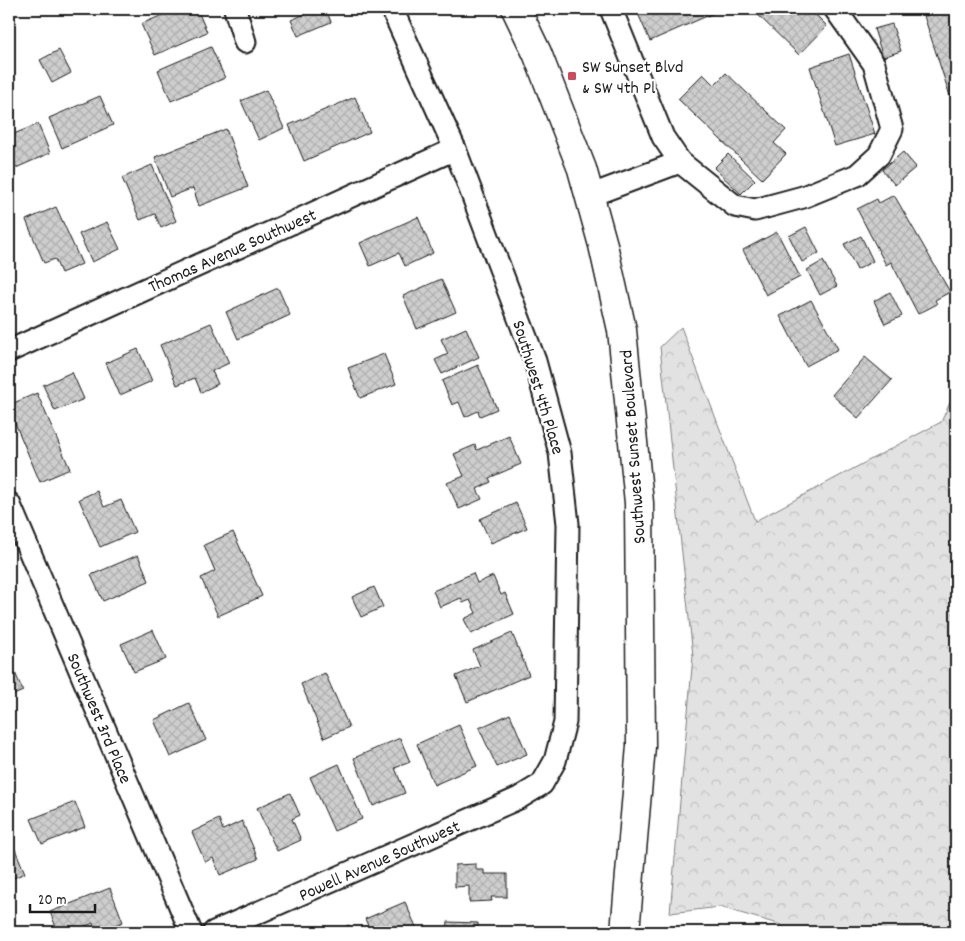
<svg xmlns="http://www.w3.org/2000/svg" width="965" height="941" font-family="Dekko,sans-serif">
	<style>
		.forest { fill: url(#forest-crowns); stroke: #7f7f7f }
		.building { fill: url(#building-cross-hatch); stroke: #1c1c1c }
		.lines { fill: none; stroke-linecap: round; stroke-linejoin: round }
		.street-casing { stroke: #1c1c1c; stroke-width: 25 }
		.secondary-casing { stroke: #1c1c1c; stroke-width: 31 }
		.street { stroke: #fff; stroke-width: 21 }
		.secondary { stroke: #fff; stroke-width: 28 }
		.poi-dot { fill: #d1495b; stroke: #fff; stroke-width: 2 }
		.labels { text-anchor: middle; stroke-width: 4.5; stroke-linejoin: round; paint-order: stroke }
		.poi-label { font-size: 18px; fill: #1c1c1c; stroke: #fff; text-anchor: start }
		.street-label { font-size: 18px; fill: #1c1c1c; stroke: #fff }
	</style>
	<defs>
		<pattern id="forest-crowns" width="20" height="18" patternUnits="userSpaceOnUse" patternTransform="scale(1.25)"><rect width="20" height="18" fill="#e2e2e2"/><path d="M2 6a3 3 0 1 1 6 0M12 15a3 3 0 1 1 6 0" fill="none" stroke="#c1c1c1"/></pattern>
		<pattern id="building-cross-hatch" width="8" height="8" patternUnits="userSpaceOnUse" patternTransform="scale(1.25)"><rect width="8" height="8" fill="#cecece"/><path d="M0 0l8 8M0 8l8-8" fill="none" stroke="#b0b0b0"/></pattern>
	</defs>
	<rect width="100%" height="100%" fill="#fff"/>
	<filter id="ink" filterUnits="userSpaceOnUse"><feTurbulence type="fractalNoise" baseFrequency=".02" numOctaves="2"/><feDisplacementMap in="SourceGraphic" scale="10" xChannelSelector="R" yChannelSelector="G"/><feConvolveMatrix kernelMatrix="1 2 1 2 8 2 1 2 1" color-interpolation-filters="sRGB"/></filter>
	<g filter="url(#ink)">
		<polygon class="forest" points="681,327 755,521 941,422 956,390 956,932 787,932 781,925 720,907 670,913 693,656 660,347"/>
		<g class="building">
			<polygon points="177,9 197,9 207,32 155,55 141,24"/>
			<polygon points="317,9 326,9 331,22 298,36 291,20"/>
			<polygon points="636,9 723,9 650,41"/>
			<polygon points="752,9 810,9 827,26 799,55"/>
			<polygon points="948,9 956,9 956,94 950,96 924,16"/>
			<polygon points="892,24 901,51 883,57 874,29"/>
			<polygon points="211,47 225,78 171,101 158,70"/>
			<polygon points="59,50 71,73 52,83 40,60"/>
			<polygon points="849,54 875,134 835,146 810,67"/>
			<polygon points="726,73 786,130 774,143 786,154 762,179 678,99 703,74 714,85"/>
			<polygon points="266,90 284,128 259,140 241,101"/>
			<polygon points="100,96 113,125 62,148 49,118"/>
			<polygon points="355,97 370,132 304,161 289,125"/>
			<polygon points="38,124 50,153 9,171 9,136"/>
			<polygon points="226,129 248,187 199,206 193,188 170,197 155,157"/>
			<polygon points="903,152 916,167 895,185 882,170"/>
			<polygon points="728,154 755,180 741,194 714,168"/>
			<polygon points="152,165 176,221 161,228 155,214 140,220 122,178"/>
			<polygon points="894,195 950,292 935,300 937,304 918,314 891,262 886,265 857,209 877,199 879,203"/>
			<polygon points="56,207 82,264 61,273 55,259 44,263 26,220"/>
			<polygon points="418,217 433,253 405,266 399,253 370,266 360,243"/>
			<polygon points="107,222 120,249 92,262 79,234"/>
			<polygon points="806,227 819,253 802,262 789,236"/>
			<polygon points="777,232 800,277 766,295 743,250"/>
			<polygon points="861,236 873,261 857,270 844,244"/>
			<polygon points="823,261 837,286 820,295 807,270"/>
			<polygon points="441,279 456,312 417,329 403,296"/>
			<polygon points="278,288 290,315 238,339 226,312"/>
			<polygon points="890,292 902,316 885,324 874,301"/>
			<polygon points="811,300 838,349 806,366 780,316"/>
			<polygon points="211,323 229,363 212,371 218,384 201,392 195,378 177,385 160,345"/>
			<polygon points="466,328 479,357 442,374 435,360 448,354 441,339"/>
			<polygon points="138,349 152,381 120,395 106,363"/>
			<polygon points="384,354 396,384 360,398 348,368"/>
			<polygon points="865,357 892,380 858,418 832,395"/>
			<polygon points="478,365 497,409 480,416 478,411 465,417 459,402 452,405 442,381"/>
			<polygon points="72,372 84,399 55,411 43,385"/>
			<polygon points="37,393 70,469 40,482 9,409 9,405"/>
			<polygon points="509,436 521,464 489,478 491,482 477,489 482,499 459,509 447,483 464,476 454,454 475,445 477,450"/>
			<polygon points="97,491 104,507 121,500 135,532 100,547 79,499"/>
			<polygon points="516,503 527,528 491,543 480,519"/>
			<polygon points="233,532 262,596 218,616 201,578 215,571 204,545"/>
			<polygon points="138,555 149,581 103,601 91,575"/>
			<polygon points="473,573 477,583 493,576 501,595 505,593 514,614 471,634 464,619 476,613 470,600 463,603 461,598 440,607 433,591"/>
			<polygon points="374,587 383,607 361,617 352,597"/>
			<polygon points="153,630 166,659 134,672 121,644"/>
			<polygon points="512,633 529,675 467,702 456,676 480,666 473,650"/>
			<polygon points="9,659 23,691 9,697"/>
			<polygon points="325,673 349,727 324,738 301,684"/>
			<polygon points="189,703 206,740 170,757 154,720"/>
			<polygon points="510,714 527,754 497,767 479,728"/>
			<polygon points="459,725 477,766 434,785 417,744"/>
			<polygon points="400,738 410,762 395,768 405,793 373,806 354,758"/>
			<polygon points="339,764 362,819 334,831 310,777"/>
			<polygon points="290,793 300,815 292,819 301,840 277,851 257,808"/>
			<polygon points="75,802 85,827 42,844 31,819"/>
			<polygon points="219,819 223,830 242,821 258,859 220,875 213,858 205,862 192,832"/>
			<polygon points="9,835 25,873 9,880"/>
			<polygon points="476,864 476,870 484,870 484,874 507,874 507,897 491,897 492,901 469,902 469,886 455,887 455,865"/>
			<polygon points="110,888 123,922 97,932 93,923 71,932 58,932 50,912"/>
			<polygon points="405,902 417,929 409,932 371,932 365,919"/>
			<polygon points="448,922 478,923 478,932 447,932"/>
			<polygon points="349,925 353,932 333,932"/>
		</g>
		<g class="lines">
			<g class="street-casing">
				<g id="street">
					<polyline points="235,9 245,42"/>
					<polyline points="611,9 663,137 680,162 735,206 755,210 803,197 857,175 879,155 892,129 874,64 835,9"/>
					<polyline points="589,196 680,162"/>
					<polyline points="9,351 455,149"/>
					<polyline points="9,503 191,932"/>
					<polyline points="214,932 519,798 542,784 555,761 565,722 568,524 560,453 535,361 455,149 392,9"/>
				</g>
			</g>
			<g class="secondary-casing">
				<polyline id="secondary" points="516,9 537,53 582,169 603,245 622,330 639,503 641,746 625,932"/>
			</g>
			<use href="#street" class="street"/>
			<use href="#secondary" class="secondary"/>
		</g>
	</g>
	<rect class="poi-dot" x="567" y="71" width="10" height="10" rx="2.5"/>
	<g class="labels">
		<g class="poi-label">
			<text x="582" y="72">SW Sunset Blvd<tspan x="582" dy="21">&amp; SW 4th Pl</tspan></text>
		</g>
		<g class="street-label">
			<text transform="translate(232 250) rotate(-24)" y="6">Thomas Avenue Southwest</text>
			<text transform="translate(539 387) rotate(73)" y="6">Southwest 4th Place</text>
			<text transform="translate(632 447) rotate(-94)" y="6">Southwest Sunset Boulevard</text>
			<text transform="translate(100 718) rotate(67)" y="6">Southwest 3rd Place</text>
			<text transform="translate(379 860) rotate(-24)" y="6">Powell Avenue Southwest</text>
		</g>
	</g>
	<rect width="965" height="941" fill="none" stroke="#fff" stroke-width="30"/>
	<rect x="15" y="15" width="935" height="911" fill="none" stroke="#1c1c1c" stroke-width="2" filter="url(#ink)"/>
	<path d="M30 904v8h65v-8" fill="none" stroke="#1c1c1c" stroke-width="2.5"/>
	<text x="38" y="904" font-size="15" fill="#1c1c1c" stroke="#ffffff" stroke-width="4" paint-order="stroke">20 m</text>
</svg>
